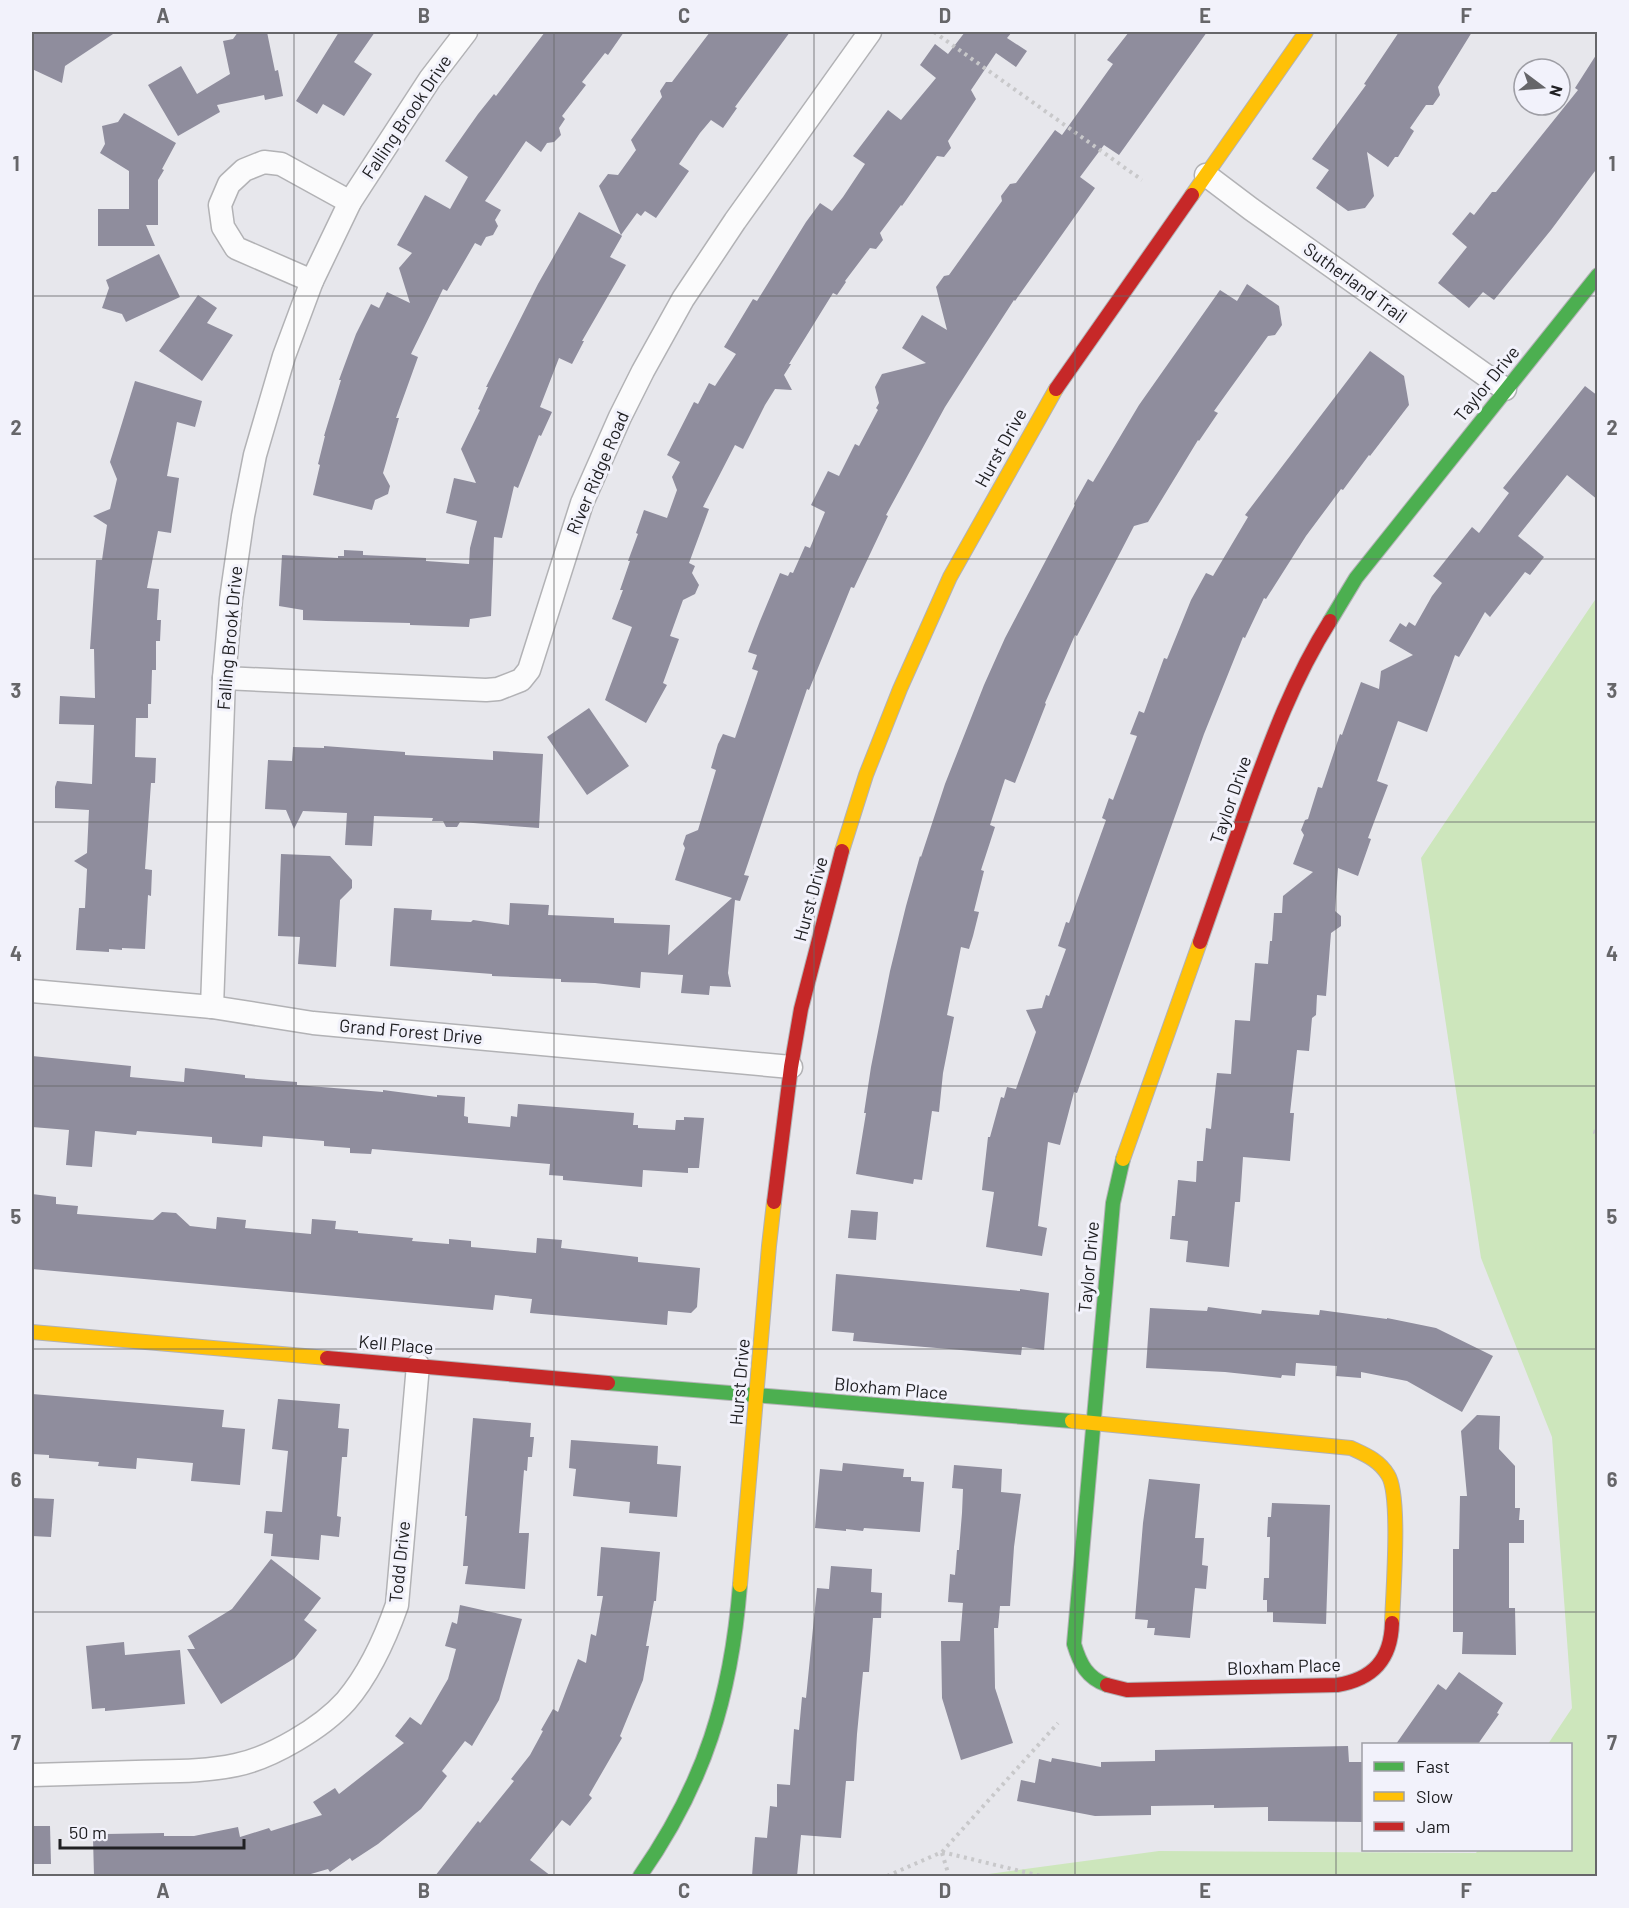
<svg xmlns="http://www.w3.org/2000/svg" width="1629" height="1908" font-family="Barlow,sans-serif">
	<style>
		.green { fill: #cde6bc }
		.building { fill: #8f8d9d }
		.lines { fill: none; stroke-linecap: round; stroke-linejoin: round }
		.street-casing { stroke: #b2b2b5; stroke-width: 25 }
		.fast-casing { stroke: #b2b2b5; stroke-width: 16 }
		.slow-casing { stroke: #b2b2b5; stroke-width: 16 }
		.jam-casing { stroke: #b2b2b5; stroke-width: 16 }
		.path { stroke: #c8c8ca; stroke-width: 4; stroke-dasharray: 3 4.5; stroke-linecap: butt }
		.street { stroke: #fbfbfc; stroke-width: 22 }
		.fast { stroke: #4caf50; stroke-width: 14 }
		.slow { stroke: #ffc107; stroke-width: 14 }
		.jam { stroke: #c62828; stroke-width: 14 }
		.grid { fill: none; stroke: #666669; stroke-width: 1.5; stroke-opacity: 0.55 }
		.labels { text-anchor: middle; stroke-width: 6; stroke-linejoin: round; paint-order: stroke }
		.street-label { font-size: 18px; fill: #202023; stroke: #f2f2fb }
		.neatline { fill: none; stroke: #666669; stroke-width: 2 }
		.grid-label { font-size: 20px; text-anchor: middle; font-weight: bold; fill: #666669 }
	</style>
	<rect width="100%" height="100%" fill="#e7e7ec"/>
	<polygon class="green" points="1597,597 1597,1876 974,1876 1159,1851 1476,1853 1478,1850 1570,1850 1570,1744 1548,1744 1572,1708 1552,1437 1481,1258 1421,858"/>
	<g class="building">
		<polygon points="32,32 116,32 65,66 62,83 32,69"/>
		<polygon points="238,32 267,32 275,71 278,70 283,96 265,100 264,95 217,105 220,112 178,136 148,85 181,66 197,94 230,74 223,41 233,39"/>
		<polygon points="339,32 375,32 354,62 372,74 344,116 323,104 317,114 296,101"/>
		<polygon points="545,32 624,32 608,55 605,53 582,82 586,85 562,116 565,119 559,128 561,135 554,142 547,143 541,152 526,141 485,201 501,210 495,220 498,226 493,235 486,237 481,246 475,243 447,291 443,289 411,354 418,357 396,418 399,418 383,473 390,486 388,494 375,500 372,510 313,495 320,465 318,464 325,436 324,436 341,380 339,380 356,334 371,304 379,308 387,292 410,303 399,268 412,253 397,245 425,195 450,209 468,177 445,161 478,114 494,94 496,96"/>
		<polygon points="710,32 790,32 735,107 737,108 723,128 711,120 700,133 679,164 689,171 656,218 645,211 641,216 637,213 621,235 622,236 610,257 626,265 582,341 584,341 572,364 559,358 540,407 552,412 541,436 539,435 518,488 514,486 502,538 494,537 491,616 470,619 469,627 410,625 410,623 326,621 303,620 303,610 279,606 282,555 338,558 338,556 344,556 344,550 363,551 363,555 426,558 426,561 469,564 470,548 477,521 446,513 454,478 476,483 461,449 480,410 478,409 488,387 486,387 538,284 579,212 621,235 599,186 608,174 618,175 636,150 631,140 662,97 660,91 666,82 672,82"/>
		<polygon points="965,32 1012,32 1007,38 1027,51 1016,67 996,53 971,90 976,99 948,141 951,148 944,157 937,156 902,206 901,205 880,233 883,240 876,249 870,248 845,281 846,282 837,295 833,293 789,364 791,364 784,375 792,390 775,389 765,405 743,449 735,445 703,507 709,509 689,563 695,566 692,573 699,585 695,594 683,600 670,636 679,639 663,683 667,685 646,723 605,700 632,627 612,619 623,590 620,590 630,561 628,561 638,534 636,533 644,510 667,518 677,490 672,477 680,462 667,455 694,402 698,404 709,383 715,386 736,354 724,347 753,299 757,301 806,222 820,203 832,211 843,197 865,164 853,156 888,110 901,120 936,78 920,65 935,44 948,54"/>
		<polygon points="1129,32 1207,32 1119,155 1104,145 1080,177 1095,188 1015,301 1014,300 975,360 945,407 886,515 888,516 854,588 851,587 809,690 807,689 744,875 749,876 740,901 735,900 728,973 731,987 710,986 709,995 681,993 683,975 641,972 640,988 595,983 561,982 561,979 492,976 492,974 390,966 394,908 432,910 431,920 471,922 473,920 509,925 510,903 549,905 548,915 614,918 614,923 670,925 668,955 732,898 675,880 685,848 683,844 686,835 698,830 716,770 711,768 718,744 723,734 735,738 758,671 752,669 757,655 748,652 760,621 780,573 788,576 790,572 793,573 805,546 810,548 825,512 811,505 828,471 839,476 855,444 859,446 878,410 876,408 879,403 875,387 882,374 926,363 902,348 922,315 947,330 936,287 944,276 949,275 1002,201 1001,196 1010,184 1016,183 1055,130 1062,135 1113,64 1107,60"/>
		<polygon points="1399,32 1472,32 1438,87 1440,95 1433,105 1426,105 1410,128 1414,131 1398,157 1395,157 1388,167 1367,152 1374,196 1365,208 1348,211 1316,188 1329,170 1312,159 1366,85 1364,84"/>
		<polygon points="1598,52 1598,167 1551,230 1494,300 1483,292 1469,308 1438,283 1467,247 1452,234 1470,212 1474,215 1492,192 1496,192 1578,90 1575,88"/>
		<polygon points="124,113 176,143 162,169 164,170 158,180 158,225 146,225 155,246 98,246 98,209 129,209 129,171 100,153 105,144 102,126 118,122"/>
		<polygon points="159,254 180,297 126,322 122,314 102,308 109,288 106,280"/>
		<polygon points="1247,284 1279,306 1282,325 1275,335 1268,336 1214,411 1218,413 1199,441 1198,440 1148,522 1134,526 1077,636 1075,635 1045,703 1046,704 1015,783 1005,779 990,825 995,827 981,870 984,871 974,911 979,912 973,936 969,949 961,947 947,1015 954,1017 943,1073 939,1112 932,1111 922,1180 914,1179 913,1184 856,1174 866,1113 864,1113 871,1067 890,971 906,906 920,856 921,857 945,784 984,685 1005,638 1075,505 1074,504 1088,479 1093,482 1139,405 1220,290 1237,301"/>
		<polygon points="198,295 217,308 207,323 233,335 202,381 159,351"/>
		<polygon points="1370,351 1404,376 1409,405 1370,456 1369,455 1343,490 1341,489 1306,536 1266,599 1264,598 1245,638 1243,637 1204,734 1077,1093 1074,1092 1060,1145 1048,1142 1038,1226 1047,1228 1042,1256 986,1247 994,1192 982,1190 988,1137 990,1137 1001,1097 1004,1098 1007,1087 1016,1089 1036,1032 1026,1010 1042,1008 1046,995 1049,996 1066,949 1058,946 1066,922 1069,923 1106,820 1102,818 1109,798 1113,800 1137,736 1130,734 1139,711 1144,713 1164,658 1167,659 1191,600 1206,573 1213,576 1248,517 1245,515"/>
		<polygon points="135,381 202,401 195,427 177,422 167,476 179,478 171,533 158,531 147,588 159,589 157,620 161,620 160,641 156,641 156,670 152,670 151,704 148,704 148,718 136,718 135,757 156,758 155,783 151,783 145,869 152,870 151,896 148,895 145,949 122,948 122,950 109,949 109,952 76,950 79,908 85,908 87,869 74,861 87,853 89,810 55,808 55,787 57,781 92,784 94,725 59,724 60,696 95,698 94,649 90,649 96,560 102,560 107,525 93,516 110,509 117,479 110,462"/>
		<polygon points="1585,386 1598,396 1598,500 1567,475 1518,536 1544,557 1530,575 1525,572 1490,617 1485,612 1459,657 1455,655 1427,732 1398,721 1377,781 1388,785 1368,838 1371,839 1358,876 1338,868 1335,911 1341,916 1341,926 1331,933 1326,996 1317,995 1316,1015 1312,1018 1309,1051 1297,1050 1290,1113 1294,1113 1290,1161 1243,1157 1240,1202 1235,1202 1229,1267 1186,1262 1188,1241 1170,1239 1172,1216 1175,1216 1178,1180 1196,1182 1197,1161 1203,1161 1206,1128 1211,1129 1217,1073 1231,1074 1235,1020 1250,1021 1255,963 1268,964 1270,941 1272,941 1274,913 1282,913 1283,896 1313,872 1293,864 1304,835 1301,830 1305,820 1308,819 1318,787 1322,788 1340,734 1342,735 1361,682 1379,689 1381,671 1413,655 1389,641 1400,623 1406,627 1409,622 1415,626 1432,596 1442,583 1433,576 1472,527 1479,533 1509,493 1503,488"/>
		<polygon points="589,708 629,766 587,795 547,737"/>
		<polygon points="324,746 405,752 405,755 493,760 493,751 543,754 539,828 460,822 457,827 446,827 443,821 432,821 433,818 374,816 372,846 345,845 347,813 303,811 294,829 286,810 265,809 268,760 292,761 293,747 324,748"/>
		<polygon points="281,854 330,856 352,880 352,888 340,900 336,967 298,964 300,937 278,936"/>
		<polygon points="32,1056 131,1066 130,1077 184,1082 185,1068 245,1075 245,1078 297,1082 297,1085 383,1092 383,1090 437,1097 437,1095 465,1097 464,1116 468,1117 468,1123 510,1127 511,1116 517,1117 518,1104 634,1113 633,1125 638,1125 638,1128 675,1130 676,1120 684,1120 684,1117 704,1118 699,1168 688,1168 688,1173 643,1170 642,1187 563,1180 563,1176 549,1175 550,1164 372,1149 371,1154 350,1153 350,1148 324,1146 324,1141 263,1136 262,1147 212,1143 212,1137 137,1131 136,1135 95,1131 92,1167 66,1165 69,1130 32,1127"/>
		<polygon points="32,1194 56,1197 56,1204 78,1206 77,1214 153,1220 162,1212 176,1213 190,1226 216,1229 217,1217 246,1220 245,1228 311,1234 312,1219 336,1221 335,1229 358,1231 358,1233 413,1238 412,1241 449,1244 449,1239 471,1241 471,1247 536,1253 537,1238 562,1240 561,1248 638,1257 638,1262 700,1268 697,1307 691,1313 668,1311 667,1325 530,1313 532,1299 495,1295 493,1310 32,1269"/>
		<polygon points="851,1210 878,1212 876,1240 848,1238"/>
		<polygon points="836,1274 1020,1291 1020,1289 1049,1293 1044,1350 1022,1347 1021,1355 853,1341 854,1333 832,1331"/>
		<polygon points="1208,1307 1261,1314 1262,1310 1319,1315 1320,1310 1387,1319 1387,1318 1436,1328 1493,1356 1462,1412 1407,1381 1361,1372 1361,1378 1336,1376 1337,1366 1296,1363 1295,1376 1282,1375 1281,1378 1225,1372 1146,1368 1150,1308 1207,1311"/>
		<polygon points="32,1394 224,1410 222,1427 245,1429 240,1485 191,1481 193,1463 137,1458 136,1469 98,1466 99,1462 49,1458 49,1455 32,1454"/>
		<polygon points="278,1399 340,1404 338,1428 349,1429 347,1457 342,1457 337,1516 341,1517 339,1537 321,1535 319,1560 271,1556 273,1534 264,1533 266,1511 282,1512 288,1451 272,1449"/>
		<polygon points="1477,1415 1500,1416 1499,1449 1515,1466 1515,1508 1520,1508 1519,1520 1524,1520 1524,1543 1509,1543 1509,1608 1515,1608 1516,1655 1462,1654 1463,1632 1453,1632 1453,1549 1459,1549 1460,1496 1467,1496 1461,1431"/>
		<polygon points="473,1418 531,1423 530,1437 534,1437 532,1457 528,1457 527,1471 524,1470 519,1533 529,1533 525,1589 465,1584 468,1566 463,1566 467,1516 465,1516"/>
		<polygon points="571,1440 658,1446 657,1464 681,1466 677,1517 629,1513 630,1502 573,1496 576,1469 569,1468"/>
		<polygon points="843,1463 904,1469 903,1477 911,1477 911,1481 924,1482 920,1532 864,1528 863,1531 846,1529 846,1531 815,1528 820,1469 842,1471"/>
		<polygon points="954,1465 1002,1469 1001,1492 1021,1494 1014,1547 1010,1606 1000,1606 998,1628 994,1628 995,1688 1013,1743 961,1760 942,1698 941,1641 960,1641 963,1603 948,1602 950,1574 955,1575 957,1550 959,1550 962,1513 963,1489 952,1488"/>
		<polygon points="1149,1479 1200,1484 1195,1538 1204,1538 1202,1565 1208,1566 1206,1589 1195,1588 1190,1638 1154,1635 1155,1628 1147,1628 1148,1620 1135,1619 1143,1523"/>
		<polygon points="32,1498 54,1499 51,1537 32,1536"/>
		<polygon points="1272,1503 1330,1505 1326,1624 1273,1622 1273,1612 1267,1612 1267,1600 1263,1600 1264,1578 1269,1578 1270,1537 1267,1537 1268,1517 1271,1517"/>
		<polygon points="601,1547 660,1552 656,1601 654,1601 646,1646 649,1646 643,1680 620,1736 622,1738 589,1795 592,1798 570,1826 562,1820 530,1860 551,1876 435,1876 478,1821 480,1823 514,1781 511,1779 530,1755 543,1731 541,1730 553,1709 558,1712 578,1659 586,1663 591,1634 596,1636 603,1596 597,1596"/>
		<polygon points="271,1559 321,1598 304,1620 317,1630 295,1658 221,1704 187,1649 195,1649 188,1636 232,1609"/>
		<polygon points="831,1566 872,1569 871,1592 882,1593 881,1618 873,1618 869,1672 863,1672 857,1734 854,1781 846,1781 841,1838 801,1835 797,1876 752,1876 755,1837 767,1838 770,1806 777,1807 777,1784 790,1785 794,1729 799,1730 802,1697 806,1698 817,1588 829,1589"/>
		<polygon points="460,1605 522,1619 499,1700 472,1746 465,1741 442,1771 447,1776 421,1809 378,1844 352,1861 350,1858 330,1872 328,1869 304,1876 94,1876 93,1838 106,1838 106,1834 164,1833 164,1836 194,1836 238,1827 240,1837 269,1828 271,1831 322,1815 313,1802 335,1788 339,1794 404,1743 395,1736 410,1717 421,1725 448,1679 456,1649 445,1646 452,1622 457,1624"/>
		<polygon points="124,1642 125,1655 180,1650 185,1704 105,1711 105,1708 92,1709 86,1646"/>
		<polygon points="1459,1672 1503,1703 1497,1713 1499,1714 1478,1744 1396,1744 1438,1684 1446,1690"/>
		<polygon points="1348,1746 1349,1762 1364,1762 1363,1822 1268,1821 1268,1807 1214,1808 1214,1805 1151,1806 1151,1815 1095,1816 1017,1801 1021,1780 1035,1783 1039,1759 1051,1762 1052,1758 1101,1767 1101,1762 1155,1761 1155,1750"/>
		<polygon points="32,1826 50,1826 51,1864 32,1864"/>
	</g>
	<g class="lines">
		<g class="street-casing">
			<g id="street">
				<polyline points="1206,175 1251,209 1505,389"/>
				<polyline points="312,281 236,248 223,227 220,205 229,184 244,170 264,162 281,164 350,202"/>
				<polyline points="224,678 486,690 498,689 521,680 529,670 582,503 620,417 643,371 683,299 735,221 870,32"/>
				<polyline points="32,991 212,1007 313,1023 791,1067"/>
				<polyline points="212,1007 224,678 231,599 243,516 255,455 284,356 312,281 350,202 430,79 466,32"/>
				<path d="M32 1775C66 1774 101 1773 136 1772 170 1771 203 1772 236 1765 271 1758 322 1728 346 1701 369 1674 385 1639 397 1605L418 1365"/>
			</g>
		</g>
		<g class="fast-casing">
			<g id="fast">
				<polyline points="1330,621 1356,578 1598,275"/>
				<polyline points="608,1383 1072,1421"/>
				<path d="M1107 1685C1087 1678 1080 1664 1074 1644L1113 1203 1123 1159"/>
				<path d="M640 1876C705 1783 731 1697 740 1585"/>
			</g>
		</g>
		<g class="slow-casing">
			<g id="slow">
				<polyline points="1192,195 1306,32"/>
				<polyline points="842,851 866,775 900,689 950,577 1056,389"/>
				<polyline points="1123,1159 1200,942"/>
				<polyline points="32,1332 327,1358"/>
				<path d="M1072 1421 1351 1448C1366 1455 1379 1460 1388 1475 1401 1495 1393 1593 1392 1623"/>
				<polyline points="740,1585 769,1246 774,1202"/>
			</g>
		</g>
		<g class="jam-casing">
			<g id="jam">
				<polyline points="1056,389 1192,195"/>
				<path d="M1200 942C1216 896 1232 850 1248 804 1271 740 1294 678 1330 621"/>
				<polyline points="774,1202 791,1067 801,1009 842,851"/>
				<polyline points="327,1358 608,1383"/>
				<path d="M1107 1685 1127 1690 1337 1685C1373 1679 1391 1660 1392 1623"/>
			</g>
		</g>
		<g class="path">
			<polyline points="934,32 1142,180"/>
			<polyline points="1598,1123 1595,1133 1598,1137"/>
			<polyline points="942,1852 1041,1876"/>
			<polyline points="942,1853 949,1876"/>
			<polyline points="887,1876 942,1852 1058,1723"/>
		</g>
		<use href="#street" class="street"/>
		<use href="#fast" class="fast"/>
		<use href="#slow" class="slow"/>
		<use href="#jam" class="jam"/>
	</g>
	<path class="grid" d="M294 32V1876M554 32V1876M814 32V1876M1075 32V1876M1336 32V1876M32 296H1598M32 559H1598M32 822H1598M32 1086H1598M32 1349H1598M32 1612H1598"/>
	<g class="labels">
		<g class="street-label">
			<text transform="translate(407 117) rotate(-56)" y="6">Falling Brook Drive</text>
			<text transform="translate(1355 283) rotate(36)" y="6">Sutherland Trail</text>
			<text transform="translate(1487 384) rotate(-51)" y="6">Taylor Drive</text>
			<text transform="translate(1001 448) rotate(-61)" y="6">Hurst Drive</text>
			<text transform="translate(598 473) rotate(-67)" y="6">River Ridge Road</text>
			<text transform="translate(230 638) rotate(-85)" y="6">Falling Brook Drive</text>
			<text transform="translate(1231 800) rotate(-71)" y="6">Taylor Drive</text>
			<text transform="translate(811 899) rotate(-75)" y="6">Hurst Drive</text>
			<text transform="translate(411 1032) rotate(5)" y="6">Grand Forest Drive</text>
			<text transform="translate(1089 1267) rotate(-85)" y="6">Taylor Drive</text>
			<text transform="translate(396 1345) rotate(5)" y="6">Kell Place</text>
			<text transform="translate(740 1382) rotate(-85)" y="6">Hurst Drive</text>
			<text transform="translate(891 1389) rotate(5)" y="6">Bloxham Place</text>
			<text transform="translate(400 1562) rotate(-84)" y="6">Todd Drive</text>
			<text transform="translate(1284 1667) rotate(-2)" y="6">Bloxham Place</text>
		</g>
	</g>
	<rect width="1629" height="1908" fill="none" stroke="#f2f2fb" stroke-width="66"/>
	<rect x="1362" y="1743" width="210" height="108" fill="#f2f2fb" stroke="#9e9ea5" stroke-width="1.5"/>
	<rect x="1374" y="1762" width="30" height="9" fill="#4caf50" stroke="#9e9ea5" stroke-width="1.5"/>
	<text x="1416" y="1773" font-size="18" fill="#202023">Fast</text>
	<rect x="1374" y="1792" width="30" height="9" fill="#ffc107" stroke="#9e9ea5" stroke-width="1.5"/>
	<text x="1416" y="1803" font-size="18" fill="#202023">Slow</text>
	<rect x="1374" y="1822" width="30" height="9" fill="#c62828" stroke="#9e9ea5" stroke-width="1.5"/>
	<text x="1416" y="1833" font-size="18" fill="#202023">Jam</text>
	<g transform="translate(1542 87) rotate(106)"><circle r="28" fill="#f2f2fb" stroke="#9e9ea5" stroke-width="1.5"/>
	<path d="M0-4.5L10 22L0 15L-10 22Z" fill="#666669"/>
	<text y="-9" font-size="16" font-weight="bold" text-anchor="middle" fill="#202023">N</text>
	</g>
	<path d="M60 1839v9h184v-9" fill="none" stroke="#202023" stroke-width="3"/>
	<text x="69" y="1839" font-size="18" fill="#202023" stroke="#f2f2fb" stroke-width="4.5" paint-order="stroke">50 m</text>
	<rect x="33" y="33" width="1563" height="1842" class="neatline"/>
	<g class="grid-label">
		<text x="163" y="23">A</text>
		<text x="424" y="23">B</text>
		<text x="684" y="23">C</text>
		<text x="945" y="23">D</text>
		<text x="1205" y="23">E</text>
		<text x="1466" y="23">F</text>
		<text x="16" y="171">1</text>
		<text x="1612" y="171">1</text>
		<text x="16" y="435">2</text>
		<text x="1612" y="435">2</text>
		<text x="16" y="698">3</text>
		<text x="1612" y="698">3</text>
		<text x="16" y="961">4</text>
		<text x="1612" y="961">4</text>
		<text x="16" y="1224">5</text>
		<text x="1612" y="1224">5</text>
		<text x="16" y="1487">6</text>
		<text x="1612" y="1487">6</text>
		<text x="16" y="1750">7</text>
		<text x="1612" y="1750">7</text>
		<text x="163" y="1898">A</text>
		<text x="424" y="1898">B</text>
		<text x="684" y="1898">C</text>
		<text x="945" y="1898">D</text>
		<text x="1205" y="1898">E</text>
		<text x="1466" y="1898">F</text>
	</g>
</svg>
